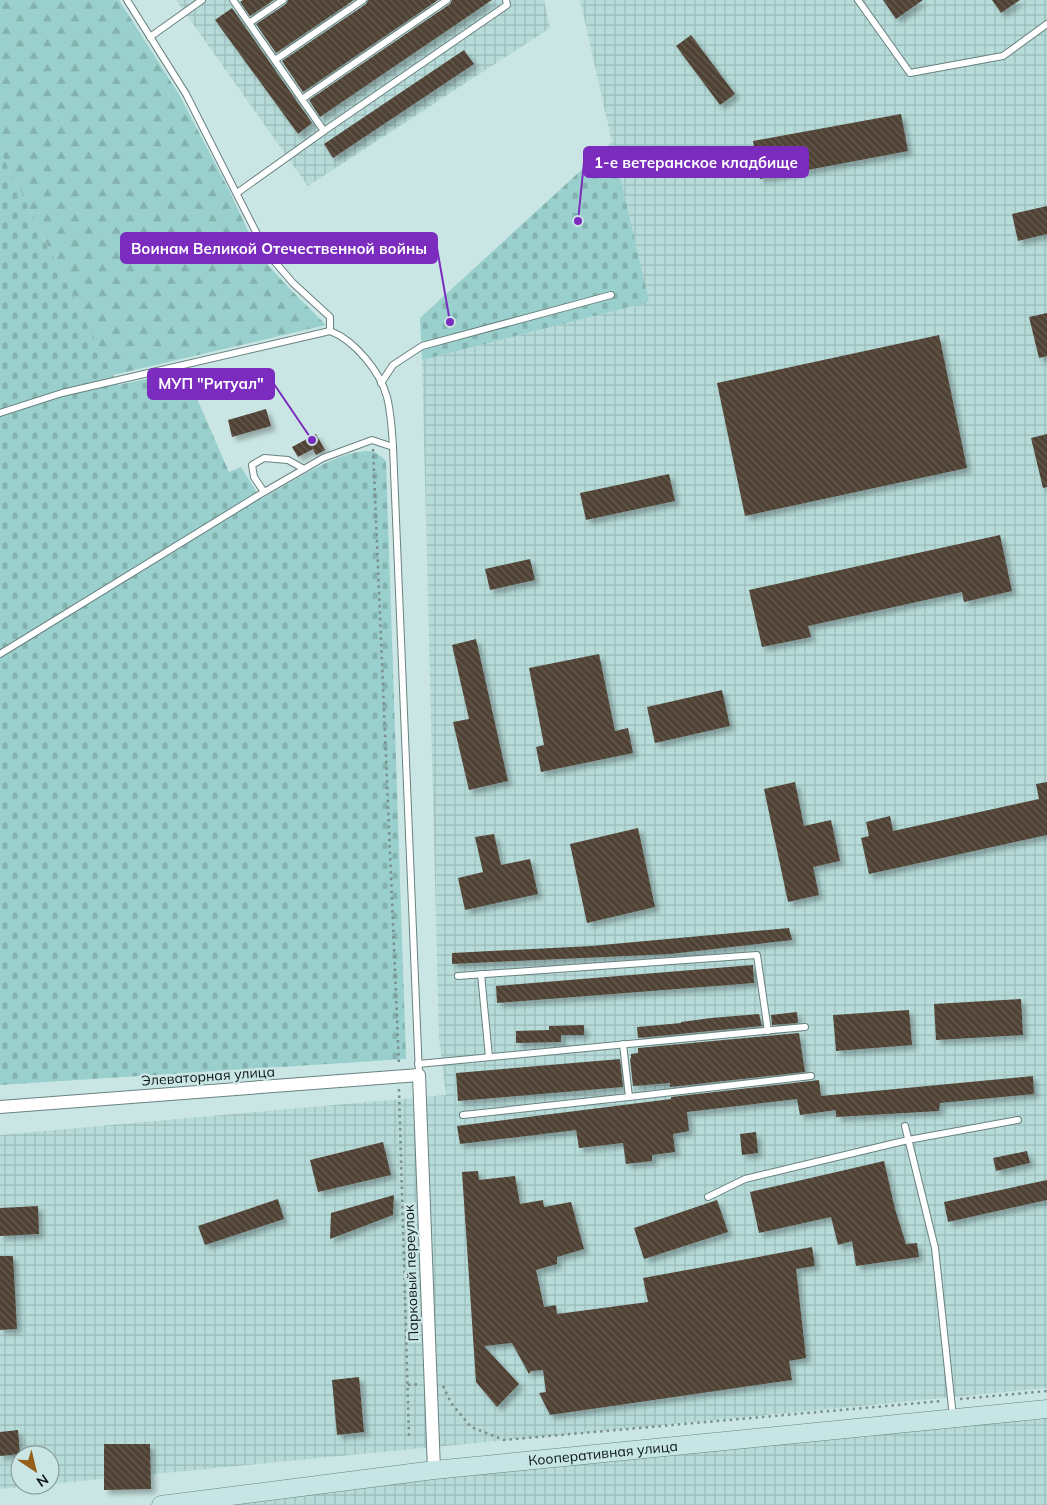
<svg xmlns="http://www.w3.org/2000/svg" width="1047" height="1505" font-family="Mulish,sans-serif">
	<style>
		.industrial { fill: url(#industrial-grid) }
		.forest { fill: url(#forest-firs) }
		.cemetery { fill: url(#cemetery-stones) }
		.building { fill: url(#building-back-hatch); filter: url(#shadow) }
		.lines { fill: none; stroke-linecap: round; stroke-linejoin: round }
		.service-casing { stroke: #688280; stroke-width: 8 }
		.minor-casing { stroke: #688280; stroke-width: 14 }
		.secondary-casing { stroke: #688280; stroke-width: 19 }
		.path { stroke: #7a8e8d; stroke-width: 2.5; stroke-dasharray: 2.5 4; stroke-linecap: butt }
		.service { stroke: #fff; stroke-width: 6 }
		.minor { stroke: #fff; stroke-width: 12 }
		.secondary { stroke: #c6e6e5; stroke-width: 18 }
		.labels { text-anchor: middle; stroke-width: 5; stroke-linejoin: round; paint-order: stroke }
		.street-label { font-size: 14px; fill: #0c1515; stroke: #cae6e4 }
		.leader { fill: none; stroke: #7b2cbf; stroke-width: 2 }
		.callout-dot { fill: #7b2cbf; stroke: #cae6e4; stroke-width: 2 }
		.callout { fill: #7b2cbf; stroke: #7b2cbf; stroke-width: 2 }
		.callout-label { font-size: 15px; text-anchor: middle; font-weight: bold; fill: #fff }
	</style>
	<defs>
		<pattern id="industrial-grid" width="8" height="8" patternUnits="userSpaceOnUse" patternTransform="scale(1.25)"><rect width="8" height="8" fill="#b6dbd9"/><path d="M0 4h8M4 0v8" fill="none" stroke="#9bbbb9"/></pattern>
		<pattern id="forest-firs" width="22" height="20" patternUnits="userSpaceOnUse" patternTransform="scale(1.25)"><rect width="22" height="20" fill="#99cfcc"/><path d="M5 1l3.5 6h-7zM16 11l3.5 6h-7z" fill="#83b1ae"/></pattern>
		<pattern id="cemetery-stones" width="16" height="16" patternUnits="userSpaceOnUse" patternTransform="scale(1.25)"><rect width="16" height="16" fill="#99cfcc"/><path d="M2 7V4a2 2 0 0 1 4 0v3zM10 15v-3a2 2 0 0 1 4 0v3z" fill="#83b1ae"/></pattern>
		<pattern id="building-back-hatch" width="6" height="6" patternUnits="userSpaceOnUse" patternTransform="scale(1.25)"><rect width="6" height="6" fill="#504335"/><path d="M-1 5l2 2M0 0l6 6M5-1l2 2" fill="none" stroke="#645b4f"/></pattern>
		<filter id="shadow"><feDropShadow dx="4.5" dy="4.5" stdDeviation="2.5" flood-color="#0004"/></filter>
	</defs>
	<rect width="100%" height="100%" fill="#cae6e4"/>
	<g class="industrial">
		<polygon points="176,0 544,0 550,28 308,186"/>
		<polygon points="580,0 1047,0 1047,1388 50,1484 50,1455 20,1455 20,1485 43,1485 0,1489 0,1135 446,1095 439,1039 422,360 648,302"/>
		<polygon points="1047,1417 1047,1505 171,1505"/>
	</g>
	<polygon class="forest" points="0,0 119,0 180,96 230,192 248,231 266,263 287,286 326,325 113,375 0,151"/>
	<g class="cemetery">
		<polygon points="612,142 649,302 422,360 420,318"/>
		<path d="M0 151 118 385 185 371 229 472 241 467 261 499C288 484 340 449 370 451 376 452 382 457 386 461L406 1059 0 1085Z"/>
	</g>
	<g class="building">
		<polygon points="243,0 274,0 250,16 240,2"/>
		<polygon points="288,0 354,0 276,53 256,24 286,4"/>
		<polygon points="368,0 438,0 303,92 282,61 366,4"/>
		<polygon points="452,0 492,0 320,117 309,100 450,4"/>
		<polygon points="883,0 923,0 896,19"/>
		<polygon points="992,0 1020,0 1001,13"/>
		<polygon points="232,8 312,123 298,134 215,20"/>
		<polygon points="691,35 735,94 720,105 676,46"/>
		<polygon points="464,50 474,64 333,158 324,144"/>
		<polygon points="901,114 908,151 760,179 753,141"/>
		<polygon points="1047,206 1047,234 1018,241 1012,214"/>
		<polygon points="1047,313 1047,356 1039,358 1029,317"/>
		<polygon points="939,335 967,468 745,516 717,383"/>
		<polygon points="266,409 271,426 232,437 228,420"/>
		<polygon points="316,434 325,450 316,455 313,449 298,457 292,447"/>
		<polygon points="1047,434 1047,487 1043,488 1031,438"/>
		<polygon points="669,474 675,501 586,520 580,493"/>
		<polygon points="1000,535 1012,591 964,602 962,592 808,626 811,637 762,647 749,590"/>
		<polygon points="530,559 535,580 490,590 485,569"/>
		<polygon points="476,639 508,781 469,790 453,722 469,719 452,645"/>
		<polygon points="599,654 615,731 628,728 633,753 541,772 536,747 544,745 529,668"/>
		<polygon points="722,690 730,726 655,743 647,707"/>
		<polygon points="795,782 804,826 831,820 840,861 813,867 819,895 788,902 764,789"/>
		<polygon points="1047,782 1047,835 869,874 861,838 869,836 866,822 890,816 893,831 1039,799 1036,784"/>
		<polygon points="638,828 655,907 587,923 570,844"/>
		<polygon points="494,834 501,865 530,859 538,894 465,910 458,878 483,872 475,837"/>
		<polygon points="789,928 792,940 670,954 452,964 452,953 591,946"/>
		<polygon points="753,965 754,983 497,1003 496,986"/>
		<polygon points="1021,999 1023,1035 936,1040 934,1004"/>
		<polygon points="909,1010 912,1045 836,1051 833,1015"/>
		<polygon points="797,1012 798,1023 772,1025 771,1015"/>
		<polygon points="759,1014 762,1026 638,1038 637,1027 681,1023 681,1022 711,1018"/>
		<polygon points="584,1025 584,1035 561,1035 561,1042 516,1043 516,1031 549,1030 549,1026"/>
		<polygon points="799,1033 805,1072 670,1087 670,1083 633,1086 630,1059 631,1058 631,1054 638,1053 638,1048"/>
		<polygon points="620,1059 623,1087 458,1101 456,1073"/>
		<polygon points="1033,1076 1034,1094 940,1103 939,1111 836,1117 836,1110 800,1115 797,1099 687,1112 689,1131 673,1134 675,1152 652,1155 652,1161 626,1164 623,1143 579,1148 576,1130 460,1144 457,1126 671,1099 671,1097 819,1080 821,1096"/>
		<polygon points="756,1132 758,1153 742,1155 740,1134"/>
		<polygon points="383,1142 391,1175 318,1192 310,1160"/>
		<polygon points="1027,1151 1030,1163 996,1171 993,1158"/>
		<polygon points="884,1161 895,1209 906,1244 917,1243 919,1257 856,1266 852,1241 838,1245 831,1217 759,1233 750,1192"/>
		<polygon points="478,1171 479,1180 515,1176 520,1204 543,1200 544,1207 571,1202 584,1249 557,1257 557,1264 536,1270 544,1307 556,1305 557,1314 648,1302 643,1278 812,1247 815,1266 796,1269 806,1358 789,1361 792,1380 550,1415 539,1393 546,1392 543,1370 531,1371 529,1374 512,1343 484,1346 519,1384 497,1407 476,1382 462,1172"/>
		<polygon points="1047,1180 1047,1200 948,1222 944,1202"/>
		<polygon points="394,1195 393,1215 330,1239 331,1213"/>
		<polygon points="278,1199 284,1219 205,1245 198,1226"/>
		<polygon points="717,1200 728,1232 644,1259 634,1228"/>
		<polygon points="38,1206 39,1234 0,1236 0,1208"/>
		<polygon points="0,1256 13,1256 17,1329 0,1330"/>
		<polygon points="359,1377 364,1432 337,1435 332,1380"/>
		<polygon points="18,1430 20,1454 0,1456 0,1432"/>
		<polygon points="104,1444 150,1444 151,1489 104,1490"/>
	</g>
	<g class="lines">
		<g class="service-casing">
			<g id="service">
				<path d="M127 0 186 94 258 236 275 262 293 283 330 317V331C354 340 380 371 387 397 391 413 392 430 393 447L419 1075"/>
				<polyline points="233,0 324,131 237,193"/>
				<polyline points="858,0 910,73 1003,56 1047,24"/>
				<polyline points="249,23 283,0"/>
				<polyline points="150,37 202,0"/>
				<polyline points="275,60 363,0"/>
				<polyline points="302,99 447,0"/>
				<polyline points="324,131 507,5 506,0"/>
				<polyline points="381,383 393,365 422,346 611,295"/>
				<polyline points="0,413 62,393 330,331"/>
				<polyline points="264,492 254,477 252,465 264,458 288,460 304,469"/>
				<polyline points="0,654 259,495 323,458 372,440 393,447"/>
				<polyline points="481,974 489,1057"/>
				<polyline points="458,976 757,955 768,1031"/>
				<polyline points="418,1064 805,1027"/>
				<polyline points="629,1097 811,1076"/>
				<polyline points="463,1115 629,1097 623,1044"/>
				<polyline points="905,1126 935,1248 953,1417"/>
				<polyline points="708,1197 745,1179 908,1140 1018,1120"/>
			</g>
		</g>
		<g class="minor-casing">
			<polyline id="minor" points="0,1107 419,1075 434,1470"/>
		</g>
		<g class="secondary-casing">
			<g id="secondary">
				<path id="s1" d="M161 1505 434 1470 1047 1409"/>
			</g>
		</g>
		<g class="path">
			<polyline points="373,449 399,1066"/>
			<polyline points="399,1089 409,1437"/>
			<polyline points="408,1385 419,1384"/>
			<polyline points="443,1386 451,1403 471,1427 504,1440 942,1401"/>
			<polyline points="960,1399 1047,1391"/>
		</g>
		<use href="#service" class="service"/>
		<use href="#minor" class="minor"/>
		<use href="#secondary" class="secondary"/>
	</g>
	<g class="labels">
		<g class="street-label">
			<text transform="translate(208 1076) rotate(-4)" y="5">Элеваторная улица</text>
			<text transform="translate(411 1273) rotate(-92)" y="5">Парковый переулок</text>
			<text dy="5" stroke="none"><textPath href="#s1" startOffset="445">Кооперативная улица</textPath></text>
		</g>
	</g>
	<path class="leader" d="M578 221L584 162M450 322L437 248M312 440L274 384"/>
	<g class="callout-dot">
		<circle cx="578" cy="221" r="5"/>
		<circle cx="450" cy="322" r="5"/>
		<circle cx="312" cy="440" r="5"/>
	</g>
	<g class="callout">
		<rect x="584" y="147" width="224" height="30" rx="5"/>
		<rect x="121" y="233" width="316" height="30" rx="5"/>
		<rect x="148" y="369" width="126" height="30" rx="5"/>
	</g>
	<g class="callout-label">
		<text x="696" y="168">1-е ветеранское кладбище</text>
		<text x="279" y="254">Воинам Великой Отечественной войны</text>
		<text x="211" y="389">МУП "Ритуал"</text>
	</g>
	<g transform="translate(35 1470) rotate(145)"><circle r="24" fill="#cae6e4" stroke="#7e9291"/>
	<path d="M0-4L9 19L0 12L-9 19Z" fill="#976019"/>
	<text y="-8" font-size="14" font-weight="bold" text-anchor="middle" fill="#0c1515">N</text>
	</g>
</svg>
